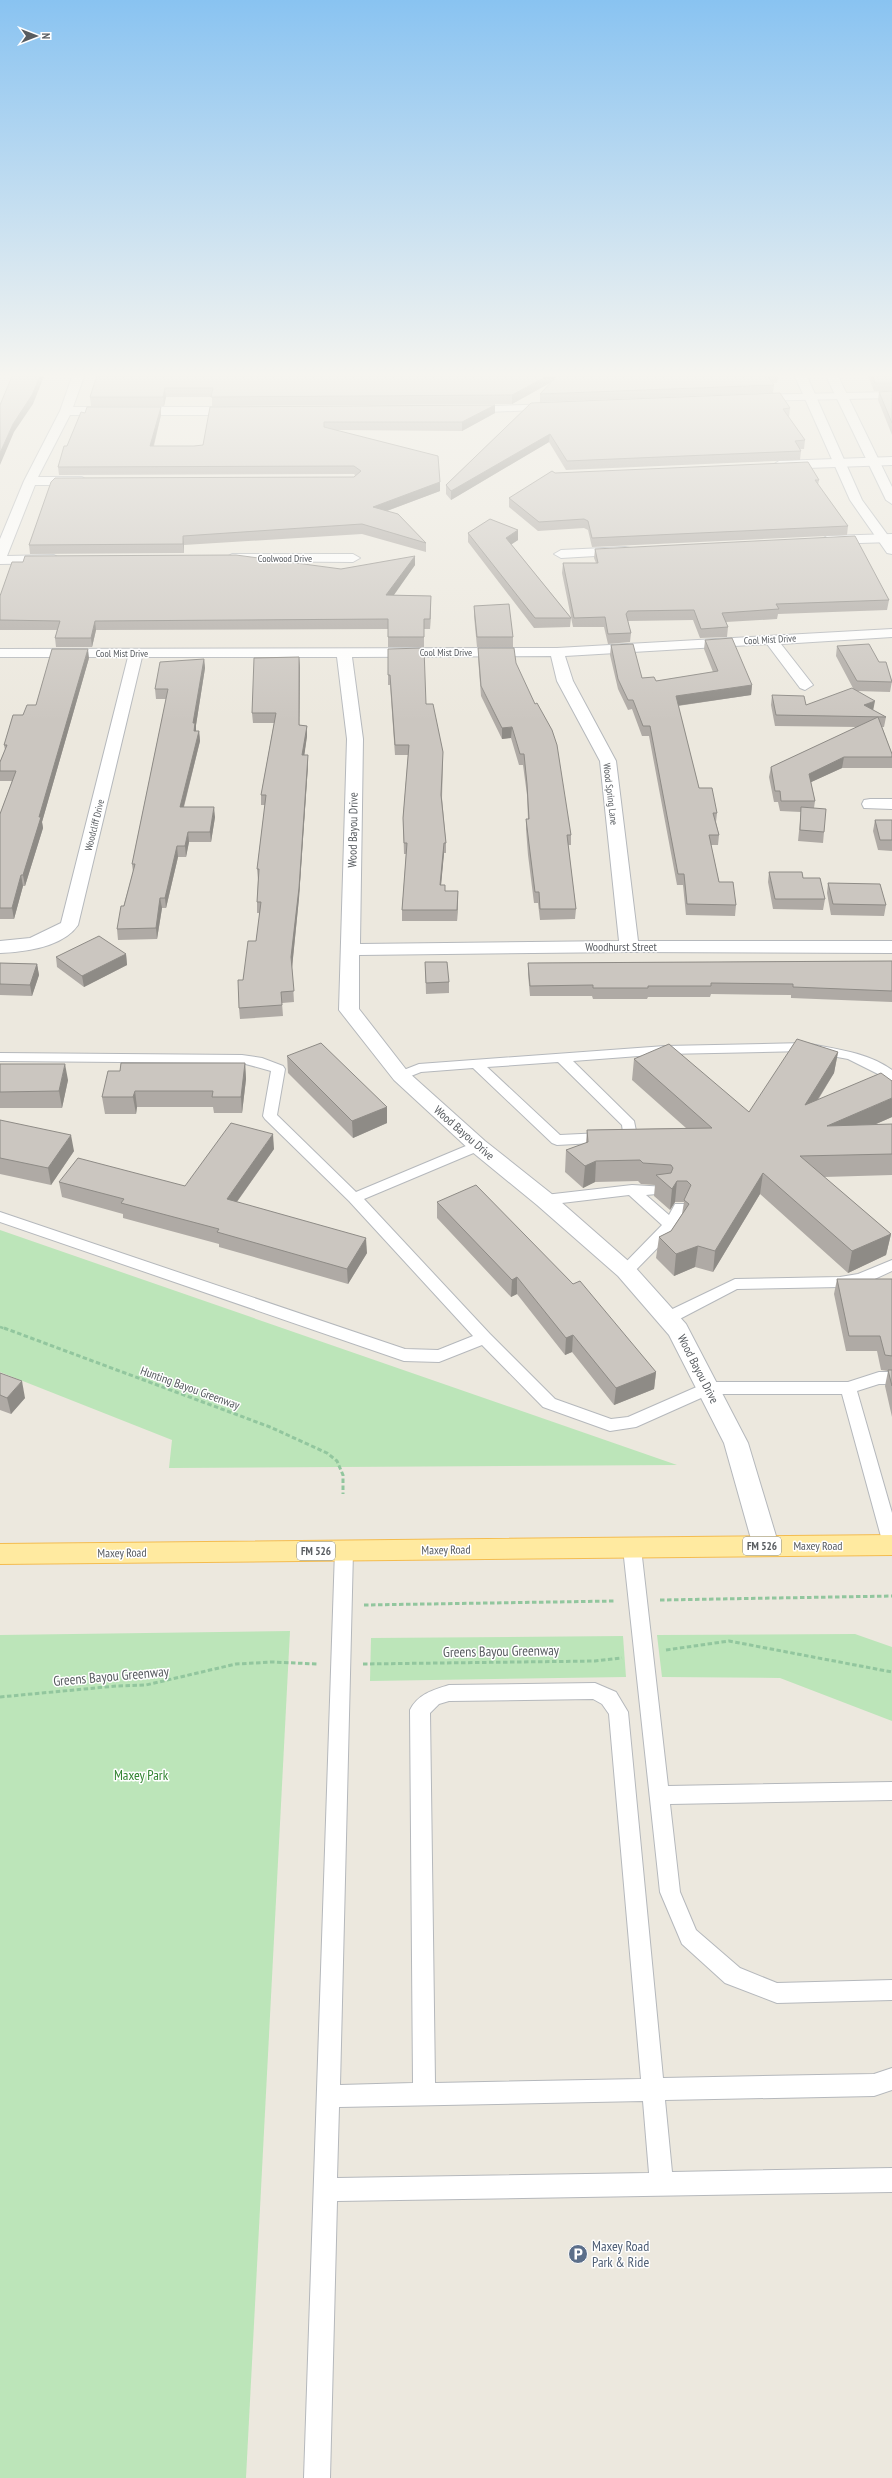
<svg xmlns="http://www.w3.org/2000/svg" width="892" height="2478" font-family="'PT Sans Narrow',sans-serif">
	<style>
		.green { fill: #bce5b9 }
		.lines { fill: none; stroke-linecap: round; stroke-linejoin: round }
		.lane-casing { stroke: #b5b8bc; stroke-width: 2 }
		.street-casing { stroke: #b5b8bc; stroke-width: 2 }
		.secondary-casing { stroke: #b2b7bc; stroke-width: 2 }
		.primary-casing { stroke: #f4bc4f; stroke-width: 2 }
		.path-far1 { stroke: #92c69e; stroke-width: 2.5; stroke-dasharray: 3.5 2; stroke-linecap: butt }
		.path { stroke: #92c69e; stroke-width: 3; stroke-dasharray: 4.5 2.5; stroke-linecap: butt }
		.lane { fill: #fff; fill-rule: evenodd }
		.street { fill: #fff; fill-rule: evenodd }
		.secondary { fill: #fff; fill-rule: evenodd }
		.primary { fill: #ffeaa0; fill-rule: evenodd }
		.wall { fill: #afaaa5 }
		.shaded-wall { fill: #8e8b86 }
		.building { fill: #cbc6c0; stroke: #8e8b86 }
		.labels { text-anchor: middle; stroke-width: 3; stroke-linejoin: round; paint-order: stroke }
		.far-street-label { font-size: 10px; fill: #585c60; stroke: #fff }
		.shield { fill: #fff; stroke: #8a8d90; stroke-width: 1 }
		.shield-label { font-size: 11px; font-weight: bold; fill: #585c60 }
		.street-label { font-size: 12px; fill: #585c60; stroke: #fff }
		.near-street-label { font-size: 14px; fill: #585c60; stroke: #fff }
		.near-park-label { font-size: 14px; fill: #338532; stroke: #fff }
		.near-service-label { font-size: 14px; fill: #4e5e75; stroke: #fff; text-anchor: start }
	</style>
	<rect width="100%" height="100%" fill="#ece8de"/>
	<g class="green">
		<polygon points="0,1230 677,1465 169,1468 172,1440 0,1372"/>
		<polygon points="290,1631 246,2478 0,2478 0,1635"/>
		<polygon points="855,1634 892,1647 892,1721 780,1678 662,1677 657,1635"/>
		<polygon points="623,1636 626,1677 370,1681 371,1638"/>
	</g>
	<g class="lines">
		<g class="lane-casing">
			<g id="lane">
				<path d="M805 1043C835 1049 867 1052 892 1070V1081L848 1059 805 1051 665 1054 573 1061 634 1121 637 1136 630 1141 557 1145 552 1143 473 1068 421 1072 401 1080 394 1076 396 1073 419 1064 665 1046ZM558 1062 622 1125 623 1132 560 1135 487 1067Z"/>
				<polygon points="0,1053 242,1055 262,1058 283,1066 285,1069 277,1115 356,1192 473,1143 483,1143 485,1146 483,1149 364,1199 490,1334 555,1399 611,1419 628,1417 708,1382 848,1382 879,1372 892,1372 892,1384 879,1384 857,1391 892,1513 892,1551 886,1549 883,1544 842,1394 710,1394 636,1427 610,1431 543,1407 482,1345 439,1362 404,1361 0,1222 0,1212 405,1349 438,1350 473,1336 349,1201 265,1119 263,1116 271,1071 242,1063 0,1061"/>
				<polygon points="632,1185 667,1187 669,1190 667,1193 646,1195 669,1215 675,1204 685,1204 687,1207 676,1229 631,1275 621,1275 618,1271 621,1267 662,1225 629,1195 545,1205 538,1200 545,1195"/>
				<polygon points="892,1260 892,1271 866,1283 840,1287 737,1289 672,1323 660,1323 658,1319 660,1315 735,1279 840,1277 858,1274"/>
				<polygon points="632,1541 638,1543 641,1548 668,1786 892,1782 892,1800 670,1804 680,1892 696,1930 740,1968 777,1983 892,1980 892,2000 777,2003 725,1983 682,1944 660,1892 623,1548 626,1543"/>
				<path d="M344 1544 350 1546 353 1551 340 2085 413 2083 410 1710C418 1694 433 1690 449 1685L595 1683 616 1692 628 1712 663 2078 874 2074 892 2068V2090L874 2096 665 2100 672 2172 892 2168V2192L337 2201 330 2478H304L335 1551 338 1546ZM593 1699 602 1704 609 1714 641 2079 435 2083 430 1713 439 1704 449 1701ZM643 2101 649 2173 337 2178 339 2107Z"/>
			</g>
		</g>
		<g class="street-casing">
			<g id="street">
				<polygon points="73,374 85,374 73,407 239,407 245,411 239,415 70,415 38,477 82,477 88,481 82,485 35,485 7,556 54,555 61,559 54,563 0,564 0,539 24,481 60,411"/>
				<polygon points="892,392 892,398 753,401 747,398 753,395"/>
				<polygon points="555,404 561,407 559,409 466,413 460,410 466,407"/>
				<polygon points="892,457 892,465 779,469 773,465 779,461"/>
				<polygon points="892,534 892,542 827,544 820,540 827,536"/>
				<polygon points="625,547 630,548 632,551 630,554 561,558 554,554 561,550"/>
				<polygon points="232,554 353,554 360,558 353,562 227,561 225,558"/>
				<path d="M892 629V637L781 644 813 685 805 690 800 688 767 644 565 656 573 681 616 761 638 941H892V953L629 952 359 955V1009L408 1072 485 1141 553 1195 634 1266 686 1324 748 1443 779 1546 775 1553 766 1556 757 1553 753 1546 724 1443 669 1335 618 1276 537 1205 471 1151 394 1080 339 1010 347 739 337 657H142L78 925C63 947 25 952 0 953V941L30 938 61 923 128 657H0V649L557 648ZM551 656 557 681 600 761 619 941 360 944 363 739 352 657Z"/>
				<polygon points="870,799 892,799 892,809 864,808 862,804 864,800"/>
			</g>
		</g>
		<g class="secondary-casing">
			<g id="secondary">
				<polygon points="794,374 806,374 862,500 892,541 892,554 887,553 850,500"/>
				<polygon points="825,374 837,374 892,487 892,504 886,500"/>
			</g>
		</g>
		<g class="primary-casing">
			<polygon id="primary" points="892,1535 892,1555 0,1564 0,1544"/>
		</g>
		<polyline class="path-far1" points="0,1327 6,1329"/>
		<g class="path">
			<polyline points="4,1328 270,1427 327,1453 337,1461 343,1475 343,1494"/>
			<polyline points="660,1600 892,1596"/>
			<polyline points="364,1605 615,1601"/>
			<polyline points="666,1650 729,1641 892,1672"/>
			<polyline points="363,1664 595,1661 622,1658"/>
			<polyline points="0,1697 116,1686 146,1685 236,1664 272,1662 318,1664"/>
		</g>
		<use href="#lane" class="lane"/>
		<use href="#street" class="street"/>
		<use href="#secondary" class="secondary"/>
		<use href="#primary" class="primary"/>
	</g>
	<g class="wall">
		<polygon points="867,374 892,374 892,391 874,391"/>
		<polygon points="97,375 778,375 777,383 772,383 774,385 773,393 540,402 540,394 552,382 512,404 212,406 212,397 166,397 164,406 91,406 90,397"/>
		<polygon points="892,391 892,435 878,400 879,392"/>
		<polygon points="531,403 790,408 789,417 805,440 804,449 800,449 801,451 800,460 566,470 549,442 451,500 446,494 446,485"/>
		<polygon points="495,405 495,413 462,431 337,430 440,482 440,491 387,511 426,543 426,552 362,534 184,545 184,553 30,554 29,545 354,477 355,475 354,474 59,475 58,467 67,446 161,415 154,446 194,446 203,445 210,407"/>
		<polygon points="555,473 819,480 818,485 848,526 847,535 592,547 588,530 584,528 538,531 509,507 509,498"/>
		<polygon points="518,530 518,540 511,544 571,618 570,627 534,628 468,542 468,533"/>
		<polygon points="595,549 889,600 887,610 778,614 777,619 726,622 728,627 727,637 700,638 693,620 628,621 631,633 630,642 608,644 604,627 573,627 562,573 563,563 596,563 594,558"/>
		<polygon points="415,565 393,595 431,596 430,629 424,629 424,647 388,647 388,629 96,630 92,647 56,647 55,638 57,630 0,630 0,596 341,569"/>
		<polygon points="474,606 513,637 513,647 477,647 474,616"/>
		<polygon points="705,640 752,685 751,695 678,706 699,788 717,813 716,822 719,835 718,845 711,845 719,882 736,905 735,916 686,915 683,885 677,885 649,736 642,736 632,709 628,710 618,689 610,655 611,645 642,678 656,681 713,672 704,649"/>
		<polygon points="837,646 879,662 892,681 890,692 857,691 873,710 886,717 884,727 882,727 892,754 892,768 842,768 811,782 815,801 814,808 824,832 823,843 798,841 801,812 780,811 778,802 774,802 769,777 771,767 858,727 775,726 771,705 772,695 806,705 854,690 836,656"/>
		<polygon points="478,648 516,663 571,835 571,845 568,845 576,909 575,919 540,920 538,903 534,903 528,855 526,829 526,819 528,819 527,795 523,765 519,765 511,738 502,739 481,696 478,658"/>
		<polygon points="388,649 426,704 443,763 442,798 446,843 446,853 444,853 441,885 445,891 458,891 457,921 402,921 402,910 406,854 404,854 403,818 408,755 395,755 390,685 388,685"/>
		<polygon points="299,657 300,667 299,725 307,726 307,736 304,755 308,765 299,898 292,967 294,1002 282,1003 283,1016 240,1019 239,1008 243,980 256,941 260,913 257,913 257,902 258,880 257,869 265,805 261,805 261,795 274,723 253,723 252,713"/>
		<polygon points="89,658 42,822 43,828 25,886 23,886 14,919 0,919 0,814 12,781 0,781 0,762 5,750 4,745 23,715 36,705"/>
		<polygon points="204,659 205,668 196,725 196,731 199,731 200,741 184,807 215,817 211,842 189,842 186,857 178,857 166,908 162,908 157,939 118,940 117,929 133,872 132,864 166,699 156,699 155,689"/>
		<polygon points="875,820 892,820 892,851 878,850 873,831"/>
		<polygon points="769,872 803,878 825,899 823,910 773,909 768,882"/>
		<polygon points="828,883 886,905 884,916 831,915 827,893"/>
		<polygon points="126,954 127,965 84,987 57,967 56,957"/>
		<polygon points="892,961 892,1002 791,998 791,995 711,994 710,997 648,997 647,999 593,999 592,996 530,996 528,974 528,963"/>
		<polygon points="425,962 449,982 449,993 426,994"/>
		<polygon points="0,963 37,964 39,975 32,996 0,995"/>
		<polygon points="838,1052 834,1073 818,1100 892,1117 874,1125 892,1124 892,1175 824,1177 891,1234 886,1255 848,1273 760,1194 713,1272 695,1267 674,1276 656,1258 659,1237 671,1231 682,1214 684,1202 675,1202 670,1210 654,1196 655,1185 641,1184 638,1181 595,1182 583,1188 565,1172 566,1150 586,1143 587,1130 686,1128 632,1080 634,1059 749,1112"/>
		<polygon points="287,1056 387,1107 387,1123 353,1138 288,1073"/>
		<polygon points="245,1063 246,1079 242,1113 214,1113 213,1107 137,1107 136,1114 105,1114 102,1097 120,1071"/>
		<polygon points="0,1064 68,1080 62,1108 0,1108"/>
		<polygon points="0,1120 74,1151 51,1185 0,1174"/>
		<polygon points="274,1149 237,1202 367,1253 348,1284 219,1247 219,1244 123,1218 123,1214 62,1197 59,1182 185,1186"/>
		<polygon points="437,1202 656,1372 654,1389 614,1405 572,1352 565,1355 517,1294 511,1297 437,1218"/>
		<polygon points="837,1279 892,1279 892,1417 885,1386 888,1371 881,1370 877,1351 846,1351 834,1294"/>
		<polygon points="0,1373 25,1398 11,1414 0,1410"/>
	</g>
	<g class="shaded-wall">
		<polygon points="41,374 45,374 33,404 14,432 0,465 0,453 13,424"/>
		<polygon points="551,374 566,374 512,404 512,395"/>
		<polygon points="165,388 166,397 164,406 163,397"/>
		<polygon points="495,405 495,413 462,431 462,422"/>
		<polygon points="161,407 161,415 151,455 150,446"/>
		<polygon points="550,434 549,442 451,500 451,491"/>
		<polygon points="440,482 440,491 373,516 373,507"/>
		<polygon points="518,530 518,540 506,548 506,538"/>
		<polygon points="183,536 184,545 184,553 183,544"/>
		<polygon points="415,556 415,565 387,605 386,595"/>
		<polygon points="431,596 431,605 430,629 430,619"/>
		<polygon points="95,621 96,630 92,647 91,638"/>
		<polygon points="88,649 89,658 42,822 43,828 25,886 23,875 39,817"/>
		<polygon points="299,657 300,667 299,736"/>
		<polygon points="204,659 205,668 196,725 196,733 195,741 193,723"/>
		<polygon points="752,685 751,695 675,706 676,696"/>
		<polygon points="875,701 873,711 864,705"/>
		<polygon points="307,726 307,736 303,765 302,755"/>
		<polygon points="512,727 511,738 502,739 502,728"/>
		<polygon points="199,731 200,741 181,817 180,807"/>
		<polygon points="308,755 308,765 299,898 292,968 291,957"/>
		<polygon points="844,757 842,768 807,784 809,774"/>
		<polygon points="214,807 215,817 211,842 210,832"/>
		<polygon points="188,832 189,842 186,857 185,846"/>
		<polygon points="444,843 444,853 440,896 440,885"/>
		<polygon points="177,846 178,857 166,908 165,898"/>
		<polygon points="21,875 23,886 14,919 12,908"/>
		<polygon points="458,891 458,902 457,921 457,910"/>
		<polygon points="160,898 162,908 157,939 156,928"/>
		<polygon points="126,954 127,965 84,987 82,976"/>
		<polygon points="37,964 39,975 32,996 30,985"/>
		<polygon points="838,1052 834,1073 801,1126 805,1105"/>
		<polygon points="245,1063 246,1079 242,1113 241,1097"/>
		<polygon points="65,1064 68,1080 62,1108 59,1091"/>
		<polygon points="135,1091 137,1107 136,1114 133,1097"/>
		<polygon points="892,1098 892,1117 823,1147 827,1126"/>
		<polygon points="387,1107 387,1123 353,1138 352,1121"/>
		<polygon points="273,1134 274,1149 228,1214 227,1199"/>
		<polygon points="71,1135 74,1151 51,1185 48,1168"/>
		<polygon points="596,1161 595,1182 583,1188 585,1166"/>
		<polygon points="763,1173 760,1194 713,1272 715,1251"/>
		<polygon points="677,1181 675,1202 670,1210 672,1189"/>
		<polygon points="891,1234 886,1255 848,1273 852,1251"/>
		<polygon points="366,1238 367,1253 348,1284 347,1269"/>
		<polygon points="698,1246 695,1267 674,1276 676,1254"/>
		<polygon points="517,1277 517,1294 511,1297 512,1280"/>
		<polygon points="573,1335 572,1352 565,1355 566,1338"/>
		<polygon points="656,1372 654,1389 614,1405 616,1388"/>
		<polygon points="22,1381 25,1398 11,1414 7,1398"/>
	</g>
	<g class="building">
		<polygon points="13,374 41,374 32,395 13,424 0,453 0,405"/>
		<polygon points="111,374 551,374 512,395 211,397 213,388 165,388 163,397 90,397 97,375 110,375"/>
		<polygon points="559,374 777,374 778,375 767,375 774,385 540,394"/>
		<polygon points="872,374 892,374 892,383 875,383"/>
		<polygon points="892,391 892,423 879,392"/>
		<polygon points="780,393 790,408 783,409 805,440 795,441 801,451 567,461 550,434 451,491 446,485 531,403"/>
		<polygon points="495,405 462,422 324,422 324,427 438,456 440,482 373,507 398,514 426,543 362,524 183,536 183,544 29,545 51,482 55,478 354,477 361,471 354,466 58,467 64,446 67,446 81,412 85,413 87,407 161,407 150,446 194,446 203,445 210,407"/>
		<polygon points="808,462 819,480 815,480 848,526 592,538 588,521 584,519 539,522 509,498 552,471 555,473"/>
		<polygon points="490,519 518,530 506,538 571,618 535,618 468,533"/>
		<polygon points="855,536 889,600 776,604 779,609 722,613 728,627 701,629 694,610 628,611 626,614 631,633 608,634 605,617 574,618 563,563 598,563 595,549"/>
		<polygon points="236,555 341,569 415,556 386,595 431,596 430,619 424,619 424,637 388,637 388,619 95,621 91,638 55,638 60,621 0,620 0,596 12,562 23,562 25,556"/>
		<polygon points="509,604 513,637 477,637 474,606"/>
		<polygon points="732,638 752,685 676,696 699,788 712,788 717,813 713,813 719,835 709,835 719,882 733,882 736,905 687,904 684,874 678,874 650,726 643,726 633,700 628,700 618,679 611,645 633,644 642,678 654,677 656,681 718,671 705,640"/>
		<polygon points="869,644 879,662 886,662 892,682 857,681 837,646"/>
		<polygon points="424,648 426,704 433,704 443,752 441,795 446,843 444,843 440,885 445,885 445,891 458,891 457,910 402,910 407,843 404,843 403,818 409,745 395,745 390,675 388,675 388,649"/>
		<polygon points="478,648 514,648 516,663 535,704 537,703 552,730 557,745 571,835 567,835 576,909 540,909 539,892 535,892 529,844 526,819 529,819 527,784 524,754 520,754 512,727 502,728 481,686"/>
		<polygon points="52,649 88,649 39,817 41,817 23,875 21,875 12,908 0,908 0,814 16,771 0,771 0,762 7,745 4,745 13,715 23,715 27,705 36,705"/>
		<polygon points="299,657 299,725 307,726 302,755 308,755 299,888 291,957 294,991 281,992 282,1005 239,1008 238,980 243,980 248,941 256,941 261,902 257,902 259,869 257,869 266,795 261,795 276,713 252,713 254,658"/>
		<polygon points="204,659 193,723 195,723 194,731 199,731 180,807 214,807 210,832 188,832 185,846 177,846 165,898 160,898 156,928 117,929 121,906 124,906 135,864 132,864 168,689 155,689 160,662"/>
		<polygon points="852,688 875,701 864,705 886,717 776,715 772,695 804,696 806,705"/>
		<polygon points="878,717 892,754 892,757 844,757 809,774 815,801 781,801 780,791 775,791 771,767"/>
		<polygon points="801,807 826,809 824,832 800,830"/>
		<polygon points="875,820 892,820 892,840 880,840"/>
		<polygon points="769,872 802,872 803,878 820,878 825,899 775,899"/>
		<polygon points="828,883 880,884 886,905 833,904"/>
		<polygon points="99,936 126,954 82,976 56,957"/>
		<polygon points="892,961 892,991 793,987 793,984 711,983 711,986 648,986 648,988 593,988 593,985 530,986 528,963"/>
		<polygon points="425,962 447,962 449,982 426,983"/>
		<polygon points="0,963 37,964 30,985 0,984"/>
		<polygon points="797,1039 838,1052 805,1105 881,1073 892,1081 892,1098 827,1126 892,1124 892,1154 800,1156 891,1234 852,1251 763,1173 715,1251 698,1246 676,1254 659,1237 671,1231 689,1204 684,1200 691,1185 687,1181 677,1181 672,1189 656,1175 671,1173 673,1168 671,1165 643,1163 640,1160 596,1161 585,1166 566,1150 588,1142 587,1130 712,1128 634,1059 669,1044 749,1112"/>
		<polygon points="321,1043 387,1107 352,1121 287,1056"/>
		<polygon points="121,1063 245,1063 241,1097 212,1097 213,1091 135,1091 133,1097 102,1097 108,1071 120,1071"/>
		<polygon points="0,1064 65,1064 59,1091 0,1092"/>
		<polygon points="0,1120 71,1135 48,1168 0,1158"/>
		<polygon points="231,1123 273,1134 227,1199 366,1238 347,1269 217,1232 219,1229 121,1203 124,1199 59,1182 78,1158 185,1186"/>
		<polygon points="476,1185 573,1284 580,1281 656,1372 616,1388 573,1335 566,1338 517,1277 512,1280 437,1202"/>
		<polygon points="837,1279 892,1279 892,1356 885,1355 880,1336 849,1336"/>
		<polygon points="888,1370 892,1370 892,1386"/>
		<polygon points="0,1373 22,1381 7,1398 0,1395"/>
	</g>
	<linearGradient id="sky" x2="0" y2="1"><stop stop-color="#89c3f1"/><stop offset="0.52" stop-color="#f6f5f0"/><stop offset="1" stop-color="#f6f5f0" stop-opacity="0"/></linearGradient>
	<rect width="892" height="721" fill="url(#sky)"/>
	<defs>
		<g id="parking-disc" transform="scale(1)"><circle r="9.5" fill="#5c6f8a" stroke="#fff"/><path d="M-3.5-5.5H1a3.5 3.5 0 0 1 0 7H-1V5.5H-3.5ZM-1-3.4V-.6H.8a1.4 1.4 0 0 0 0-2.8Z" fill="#fff"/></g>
	</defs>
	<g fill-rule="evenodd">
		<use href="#parking-disc" x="578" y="2254"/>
	</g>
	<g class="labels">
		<g class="far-street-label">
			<text x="285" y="562">Coolwood Drive</text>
			<text transform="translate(770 639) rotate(-3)" y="4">Cool Mist Drive</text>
			<text x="446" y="656">Cool Mist Drive</text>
			<text x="122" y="657">Cool Mist Drive</text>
			<text transform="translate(611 794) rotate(83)" y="4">Wood Spring Lane</text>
			<text transform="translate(94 825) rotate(-76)" y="4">Woodcliff Drive</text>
		</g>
		<g class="shield">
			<rect x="743" y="1537" width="38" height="18" rx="3"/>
			<rect x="297" y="1542" width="38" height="18" rx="3"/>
		</g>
		<g class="shield-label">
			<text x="762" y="1550">FM 526</text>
			<text x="316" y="1555">FM 526</text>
		</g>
		<g class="street-label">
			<text transform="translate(353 830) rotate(-89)" y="4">Wood Bayou Drive</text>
			<text x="621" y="951">Woodhurst Street</text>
			<text transform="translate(464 1133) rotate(41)" y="4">Wood Bayou Drive</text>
			<text transform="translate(698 1369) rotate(63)" y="4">Wood Bayou Drive</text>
			<text transform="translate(190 1388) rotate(20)" y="4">Hunting Bayou Greenway</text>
			<text x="818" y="1550">Maxey Road</text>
			<text transform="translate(446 1550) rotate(-1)" y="4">Maxey Road</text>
			<text transform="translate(122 1553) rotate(-1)" y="4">Maxey Road</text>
		</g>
		<g class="near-street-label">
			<text transform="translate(501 1651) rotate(-1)" y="5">Greens Bayou Greenway</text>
			<text transform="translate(111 1676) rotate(-5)" y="5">Greens Bayou Greenway</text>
		</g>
		<g class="near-park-label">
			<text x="141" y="1780">Maxey Park</text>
		</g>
		<g class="near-service-label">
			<text x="592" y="2251">Maxey Road<tspan x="592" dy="16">Park &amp; Ride</tspan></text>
		</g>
	</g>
	<g transform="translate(36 36) rotate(90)" stroke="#ffffff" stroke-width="3" paint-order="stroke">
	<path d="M0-3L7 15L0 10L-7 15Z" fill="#585c60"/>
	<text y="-6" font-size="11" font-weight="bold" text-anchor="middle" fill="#585c60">N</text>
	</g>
</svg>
